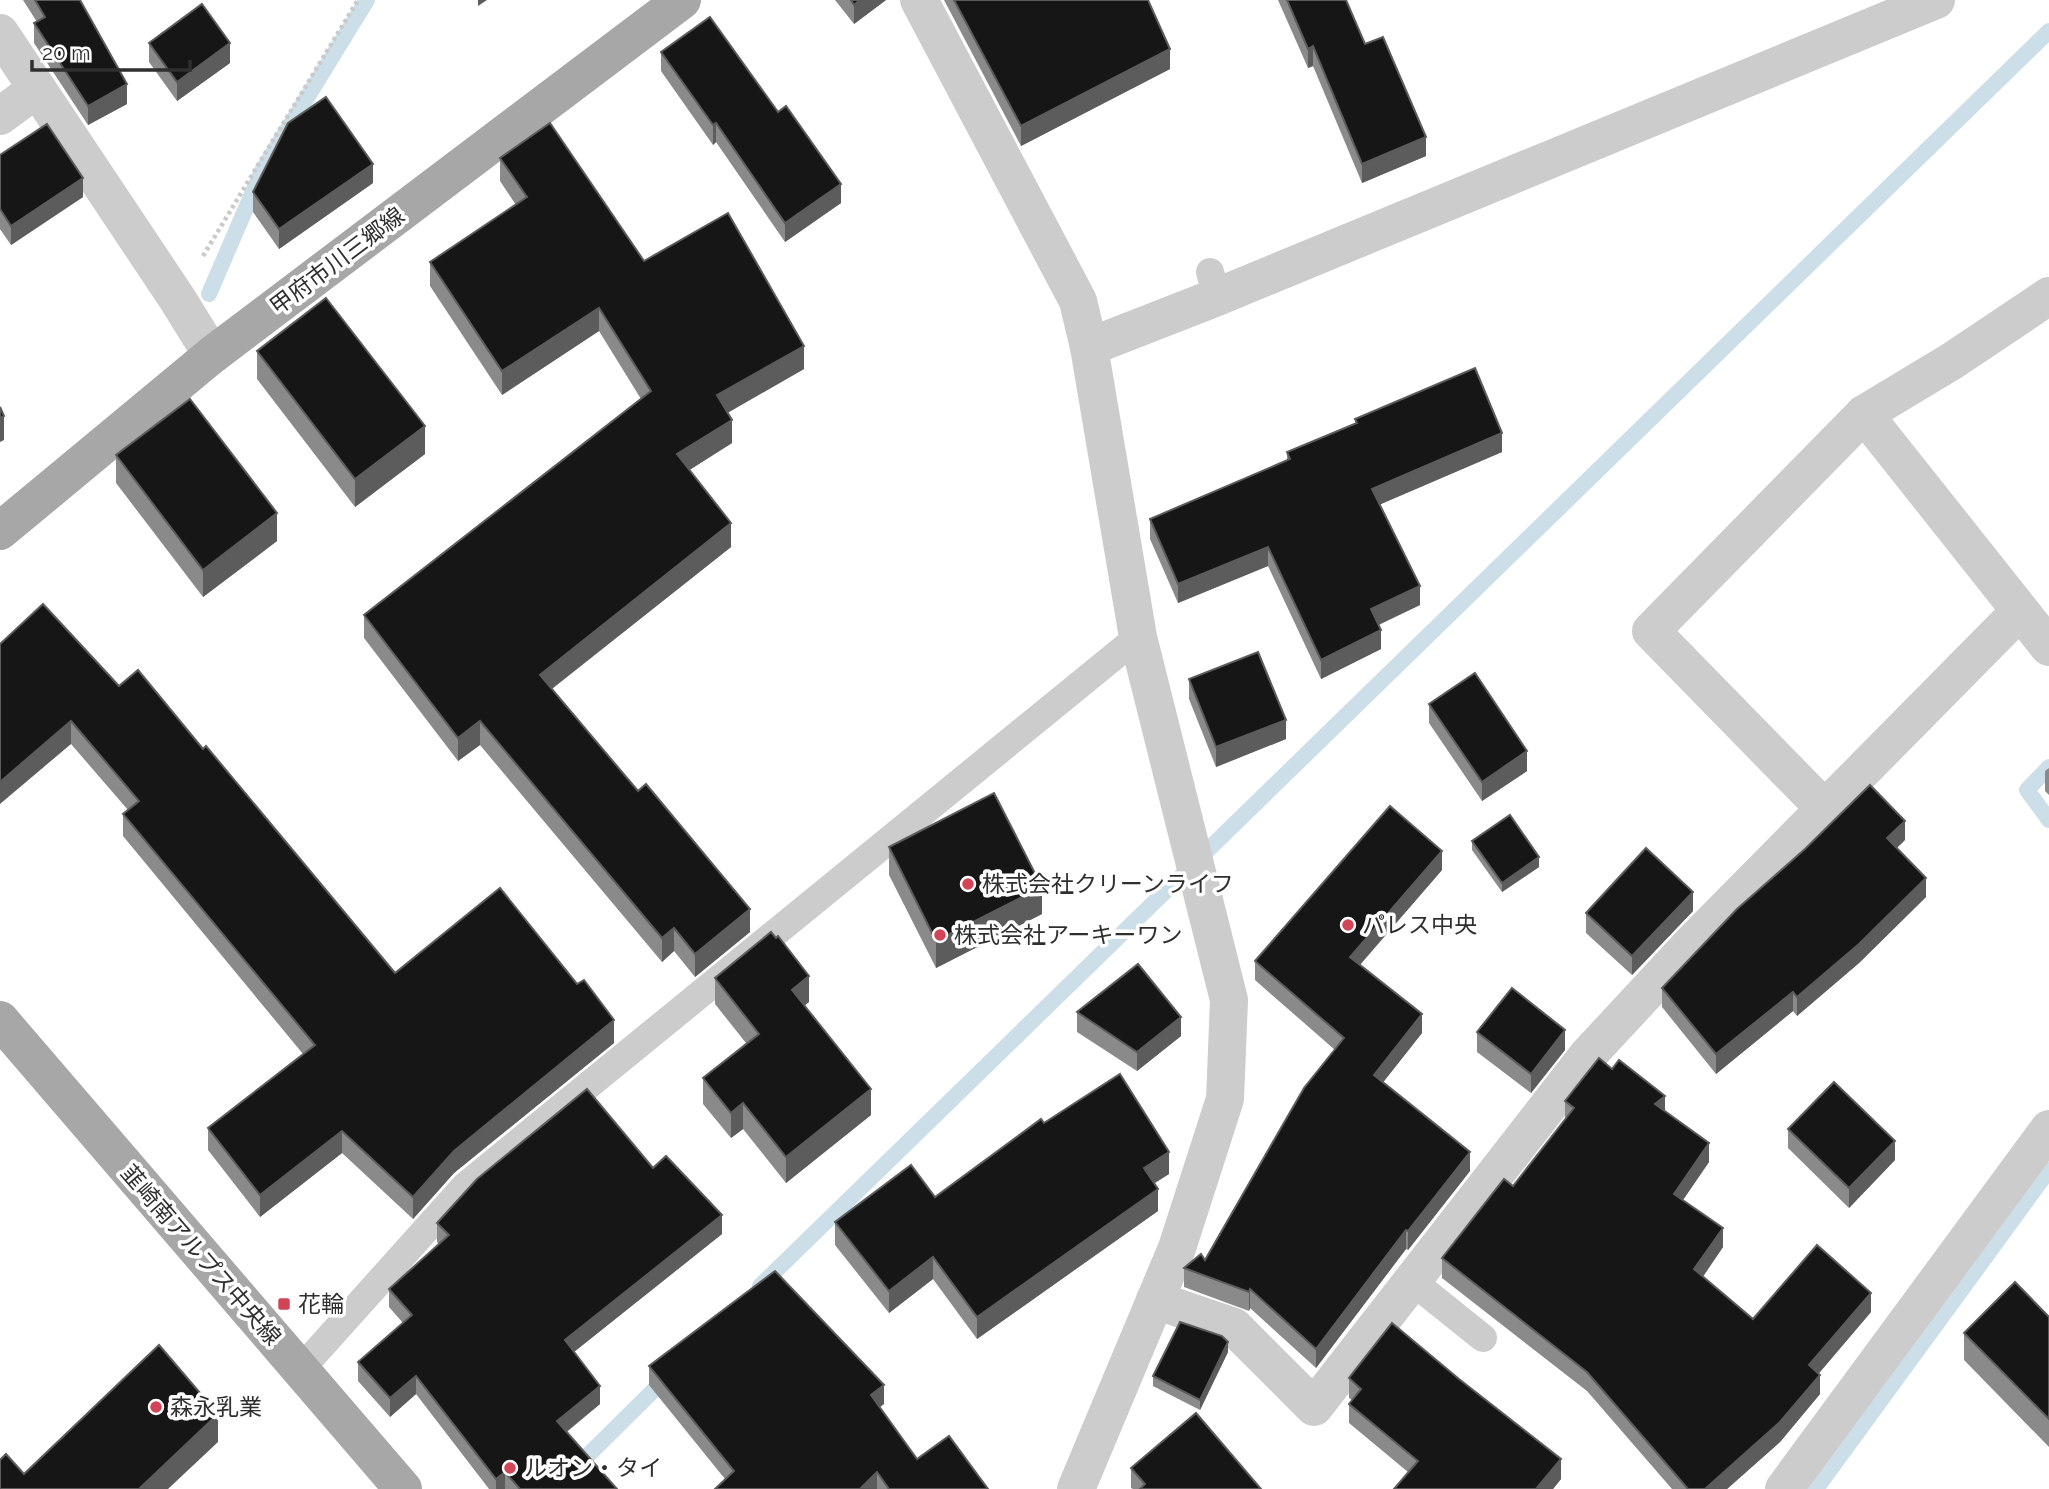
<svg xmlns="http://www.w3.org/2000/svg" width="2049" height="1489" font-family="Raleway,'Noto Sans JP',sans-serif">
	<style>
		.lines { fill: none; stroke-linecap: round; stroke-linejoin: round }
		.stream { stroke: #ccdfe8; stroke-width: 16 }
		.path { stroke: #c9c9c9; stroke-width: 4.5; stroke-dasharray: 3.5 3.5; stroke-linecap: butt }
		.service { stroke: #ccc; stroke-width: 28 }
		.minor { stroke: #ccc; stroke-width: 38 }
		.primary { stroke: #a7a7a7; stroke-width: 38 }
		.wall { fill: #8a8a8a }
		.shaded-wall { fill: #5c5c5c }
		.building { fill: #161616; stroke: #5c5c5c; stroke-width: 2 }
		.poi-dot { fill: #d14557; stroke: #fff; stroke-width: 2.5 }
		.labels { text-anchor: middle; stroke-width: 7; stroke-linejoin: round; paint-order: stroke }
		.street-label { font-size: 23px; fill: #2f2f2f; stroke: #fff }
		.poi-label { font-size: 23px; fill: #2f2f2f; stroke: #fff; text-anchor: start }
	</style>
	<rect width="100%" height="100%" fill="#fff"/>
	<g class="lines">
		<g class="stream">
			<polyline points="209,294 262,171 367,0"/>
			<polyline points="2049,767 2027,790 2049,820"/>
			<polyline points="760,1286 2049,31"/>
			<polyline points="554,1489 667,1377"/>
			<polyline points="1816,1489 2049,1170"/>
		</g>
		<polyline class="path" points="203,256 358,0"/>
		<g class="service">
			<polyline points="1210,272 1217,297"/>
			<polyline points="1412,1281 1483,1338"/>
			<polyline points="300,1370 465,1186 1138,637"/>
		</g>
		<g class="minor">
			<polyline points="919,0 1078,301 1089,347"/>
			<polyline points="0,33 178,300 212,355"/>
			<polyline points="0,116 37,89"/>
			<polyline points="1864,414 2049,647"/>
			<polyline points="1824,808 1651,631 1864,414 1952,361 2049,296"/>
			<polyline points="1155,1300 1234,1327 1314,1407 1588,1055 1694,941 2020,611"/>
			<polyline points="1076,1489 1177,1248 1225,1099 1229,1000 1138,637 1089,347 1217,297 1936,0"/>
			<polyline points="1784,1489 2049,1129"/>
		</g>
		<g class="primary">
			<polyline points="0,531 212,355 682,0"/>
			<polyline points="0,1020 403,1489"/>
		</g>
	</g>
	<g class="wall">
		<polygon points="23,0 80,0 127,104 88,125 34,43 34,23 37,22"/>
		<polygon points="835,0 886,0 854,24"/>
		<polygon points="944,0 1148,0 1170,69 1021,146"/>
		<polygon points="1278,0 1346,0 1365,44 1426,156 1362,183 1313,66 1308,68"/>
		<polygon points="149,43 230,63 177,101 149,62"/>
		<polygon points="661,52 841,203 785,242 716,142 713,145 661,71"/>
		<polygon points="0,155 83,197 11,245 0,229"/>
		<polygon points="500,158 644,261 804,369 727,412 732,443 689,470 731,547 552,689 750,932 695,977 674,951 662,962 480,745 458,761 364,638 364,615 641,399 599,331 502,395 430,286 430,262 516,205 500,181"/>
		<polygon points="373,183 279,249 253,212 253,192"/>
		<polygon points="257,351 425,454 355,507 257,379"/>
		<polygon points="1355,419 1502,452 1380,504 1420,605 1379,625 1381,649 1321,679 1268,566 1178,603 1150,539 1150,519 1287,461 1287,452 1355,423"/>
		<polygon points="116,455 277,541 203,597 116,483"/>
		<polygon points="0,644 119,686 203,749 395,973 614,1043 454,1173 413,1219 342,1153 260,1217 208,1150 208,1128 303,1054 123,836 123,814 128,810 71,744"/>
		<polygon points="1189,679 1286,739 1216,767 1189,699"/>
		<polygon points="1429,704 1527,771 1482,801 1429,723"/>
		<polygon points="2049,768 2049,795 2045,791 2045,771"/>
		<polygon points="1905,840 1897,848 1926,897 1859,963 1797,1016 1793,1011 1716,1074 1662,1007 1662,988"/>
		<polygon points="1472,841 1539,867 1502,892 1472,850"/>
		<polygon points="889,847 1042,914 936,968 889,875"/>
		<polygon points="1442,870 1360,965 1422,1033 1383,1082 1470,1171 1408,1250 1406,1249 1316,1368 1250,1308 1249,1311 1184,1287 1184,1268 1205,1260 1335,1050 1255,980 1255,961"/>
		<polygon points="1693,911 1632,975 1586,933 1586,913"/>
		<polygon points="715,978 809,1002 805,1005 871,1115 786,1183 743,1129 731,1138 703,1104 703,1078 746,1043 715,1004"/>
		<polygon points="1077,1012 1181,1036 1137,1071 1077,1032"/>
		<polygon points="1477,1032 1565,1050 1531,1093 1477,1052"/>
		<polygon points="1565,1101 1665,1111 1709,1162 1683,1200 1723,1247 1703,1277 1753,1319 1871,1312 1818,1374 1820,1394 1780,1442 1727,1489 1672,1489 1587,1391 1442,1278 1442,1258 1513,1186 1565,1119"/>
		<polygon points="1044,1123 1169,1174 1154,1183 1158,1211 977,1339 933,1279 889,1313 835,1245 835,1222 935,1197"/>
		<polygon points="1788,1129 1895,1160 1849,1208 1788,1148"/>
		<polygon points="653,1168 722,1234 574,1352 600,1404 567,1432 617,1489 489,1489 416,1394 390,1417 358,1381 358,1362 403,1323 389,1307 389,1289 439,1244 437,1242 437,1223"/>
		<polygon points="2049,1317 2049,1447 1964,1360 1964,1333"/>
		<polygon points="1228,1352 1200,1410 1153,1386 1153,1376"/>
		<polygon points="649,1366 884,1404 880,1407 917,1459 988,1489 715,1489 725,1479 649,1385"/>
		<polygon points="1349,1378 1561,1479 1553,1489 1394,1489 1408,1472 1349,1423 1349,1404 1352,1400 1349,1398"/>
		<polygon points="1131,1468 1261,1489 1133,1489 1131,1488"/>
	</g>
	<g class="shaded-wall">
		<polygon points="478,0 487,0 478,6"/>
		<polygon points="860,0 886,0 854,24 854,5"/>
		<polygon points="230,43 230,63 177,101 177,82"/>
		<polygon points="1313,46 1313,66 1308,68 1308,49"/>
		<polygon points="1170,49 1170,69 1021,146 1021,126"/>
		<polygon points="127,84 127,104 88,125 88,106"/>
		<polygon points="716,123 716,142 713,145 713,125"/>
		<polygon points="1426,137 1426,156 1362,183 1362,164"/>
		<polygon points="373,164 373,183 279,249 279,229"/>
		<polygon points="83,178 83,197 11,245 11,226"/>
		<polygon points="841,184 841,203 785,242 785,223"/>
		<polygon points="599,308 599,331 502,395 502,371"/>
		<polygon points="804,346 804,369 717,419 717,395"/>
		<polygon points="4,416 4,440 0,442 0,418"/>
		<polygon points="732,420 732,443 677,478 677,454"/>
		<polygon points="425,426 425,454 355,507 355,479"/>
		<polygon points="1502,433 1502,452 1372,508 1372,489"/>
		<polygon points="277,513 277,541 203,597 203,570"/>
		<polygon points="731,523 731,547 540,698 540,675"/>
		<polygon points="1268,547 1268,566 1178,603 1178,584"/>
		<polygon points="1420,586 1420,605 1371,628 1371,609"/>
		<polygon points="1381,630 1381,649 1321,679 1321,660"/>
		<polygon points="1286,720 1286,739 1216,767 1216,747"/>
		<polygon points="71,721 71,744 0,804 0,782"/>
		<polygon points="480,721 480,745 458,761 458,738"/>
		<polygon points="1527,751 1527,771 1482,801 1482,782"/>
		<polygon points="1905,821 1905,840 1887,857 1887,838"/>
		<polygon points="1442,851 1442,870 1350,976 1350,957"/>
		<polygon points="1539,857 1539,867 1502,892 1502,883"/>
		<polygon points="1926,878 1926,897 1859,963 1797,1016 1797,997"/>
		<polygon points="1042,887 1042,914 936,968 936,941"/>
		<polygon points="1693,892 1693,911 1632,975 1632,956"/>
		<polygon points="750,909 750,932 695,977 695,954"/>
		<polygon points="674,928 674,951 662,962 662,938"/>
		<polygon points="809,976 809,1002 792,1015 792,990"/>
		<polygon points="1793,992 1793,1011 1716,1074 1716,1054"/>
		<polygon points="1422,1014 1422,1033 1374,1094 1374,1075"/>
		<polygon points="1181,1017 1181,1036 1137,1071 1137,1052"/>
		<polygon points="614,1020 614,1043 454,1173 413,1219 413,1197 454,1151"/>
		<polygon points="1565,1030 1565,1050 1531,1093 1531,1074"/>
		<polygon points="871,1089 871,1115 786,1183 786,1157"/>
		<polygon points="1665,1096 1665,1115 1655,1104"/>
		<polygon points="743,1103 743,1129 731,1138 731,1113"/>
		<polygon points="342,1131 342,1153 260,1217 260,1195"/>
		<polygon points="1895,1141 1895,1160 1849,1208 1849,1188"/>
		<polygon points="1709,1143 1709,1162 1674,1213 1674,1194"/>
		<polygon points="1169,1152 1169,1174 1144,1190 1144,1168"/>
		<polygon points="1470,1152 1470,1171 1408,1250 1408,1231"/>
		<polygon points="1158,1189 1158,1211 977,1339 977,1317"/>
		<polygon points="722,1215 722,1234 565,1359 565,1340"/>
		<polygon points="1723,1228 1723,1247 1694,1289 1694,1269"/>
		<polygon points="1406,1230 1406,1249 1316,1368 1316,1349"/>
		<polygon points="933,1257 933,1279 889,1313 889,1291"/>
		<polygon points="1250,1289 1250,1308 1249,1311 1249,1292"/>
		<polygon points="1871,1293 1871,1312 1809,1385 1809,1365"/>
		<polygon points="1228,1342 1228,1352 1200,1410 1200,1400"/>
		<polygon points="1820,1375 1820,1394 1780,1442 1727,1489 1705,1489"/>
		<polygon points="416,1376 416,1394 390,1417 390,1398"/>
		<polygon points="884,1385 884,1404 871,1413 871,1395"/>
		<polygon points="600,1386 600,1404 557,1439 557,1421"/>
		<polygon points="218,1414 218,1442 168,1489 139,1489"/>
		<polygon points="1561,1459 1561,1479 1553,1489 1536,1489"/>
		<polygon points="505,1472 505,1489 496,1489 496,1479"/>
		<polygon points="877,1472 877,1489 860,1489"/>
	</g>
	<g class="building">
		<polygon points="35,0 80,0 127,84 88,106 34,23 45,17"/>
		<polygon points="851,0 860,0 854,5"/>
		<polygon points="954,0 1148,0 1170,49 1021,126"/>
		<polygon points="1287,0 1346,0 1365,44 1383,37 1426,137 1362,164 1313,46 1308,49"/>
		<polygon points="202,4 230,43 177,82 149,43"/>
		<polygon points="710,17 778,112 786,106 841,184 785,223 716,123 713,125 661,52"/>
		<polygon points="326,97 373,164 279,229 253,192 288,123"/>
		<polygon points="550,123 644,261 728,213 804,346 717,395 732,420 677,454 731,523 540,675 638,791 646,784 750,909 695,954 674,928 662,938 480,721 458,738 364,615 651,391 599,308 502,371 430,262 527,197 500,158"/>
		<polygon points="47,124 83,178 11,226 0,209 0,155"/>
		<polygon points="326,298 425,426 355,479 257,351"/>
		<polygon points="1475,368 1502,433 1372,489 1420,586 1371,609 1381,630 1321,660 1268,547 1178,584 1150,519 1290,459 1287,452 1357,423 1355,419"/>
		<polygon points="190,399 277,513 203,570 116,455"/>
		<polygon points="0,407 4,416 0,418"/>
		<polygon points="43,604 119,686 138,670 203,749 206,746 395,973 500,888 577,984 584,980 614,1020 454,1151 413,1197 342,1131 260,1195 208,1128 315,1045 123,814 139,801 71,721 0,782 0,644"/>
		<polygon points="1258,652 1286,720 1216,747 1189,679"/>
		<polygon points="1475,673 1527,751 1482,782 1429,704"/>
		<polygon points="1870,785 1905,821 1887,838 1926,878 1859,944 1797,997 1793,992 1716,1054 1662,988 1737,909 1805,849"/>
		<polygon points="994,793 1042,887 936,941 889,847"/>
		<polygon points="1390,806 1442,851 1350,957 1422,1014 1374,1075 1470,1152 1408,1231 1406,1230 1316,1349 1250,1289 1249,1292 1184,1268 1201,1254 1205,1260 1304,1088 1344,1038 1255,961"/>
		<polygon points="1510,815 1539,857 1502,883 1472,841"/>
		<polygon points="1646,848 1693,892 1632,956 1586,913"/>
		<polygon points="771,932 776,938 778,936 809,976 792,990 871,1089 786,1157 743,1103 731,1113 703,1078 759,1034 715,978"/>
		<polygon points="1138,964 1181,1017 1137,1052 1077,1012"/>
		<polygon points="1512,988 1565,1030 1531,1074 1477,1032"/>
		<polygon points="1599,1058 1612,1069 1619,1060 1665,1096 1655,1104 1709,1143 1674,1194 1723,1228 1694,1269 1753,1319 1817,1245 1871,1293 1809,1365 1820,1375 1780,1422 1705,1489 1688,1489 1587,1372 1442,1258 1504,1179 1513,1186 1574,1108 1565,1101"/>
		<polygon points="1120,1074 1169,1152 1144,1168 1158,1189 977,1317 933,1257 889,1291 835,1222 911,1165 935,1197 1041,1119 1044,1123"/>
		<polygon points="1834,1082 1895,1141 1849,1188 1788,1129"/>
		<polygon points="587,1089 653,1168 666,1156 722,1215 565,1340 600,1386 557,1421 617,1489 520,1489 505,1472 496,1479 416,1376 390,1398 358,1362 412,1315 389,1289 449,1235 437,1223 477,1179"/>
		<polygon points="775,1271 884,1385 871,1395 917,1459 949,1436 988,1489 889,1489 877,1472 860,1489 715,1489 734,1471 649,1366"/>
		<polygon points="2015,1282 2049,1317 2049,1419 1964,1333"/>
		<polygon points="1180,1322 1222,1336 1228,1342 1200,1400 1153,1376"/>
		<polygon points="1392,1323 1459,1379 1561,1459 1536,1489 1394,1489 1418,1461 1349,1404 1361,1389 1349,1378"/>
		<polygon points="159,1345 218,1414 139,1489 0,1489 0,1460 6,1454 24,1474"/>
		<polygon points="1196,1413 1261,1489 1140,1489 1145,1484 1131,1468"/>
	</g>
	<g class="poi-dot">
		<circle cx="968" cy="884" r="7"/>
		<circle cx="1348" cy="925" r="7"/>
		<circle cx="940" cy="935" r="7"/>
		<rect x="277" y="1297" width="14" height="14" rx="3.5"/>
		<circle cx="156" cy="1407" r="7"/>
		<circle cx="510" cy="1468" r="7"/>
	</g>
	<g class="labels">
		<g class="street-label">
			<text transform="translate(337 261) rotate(-37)" y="8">甲府市川三郷線</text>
			<text transform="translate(201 1255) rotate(49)" y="8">韮崎南アルプス中央線</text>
		</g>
		<g class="poi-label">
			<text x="982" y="892">株式会社クリーンライフ</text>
			<text x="1362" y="933">パレス中央</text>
			<text x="954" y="943">株式会社アーキーワン</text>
			<text x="298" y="1312">花輪</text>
			<text x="170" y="1415">森永乳業</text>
			<text x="524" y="1476">ルオン・タイ</text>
		</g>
	</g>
	<path d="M32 60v10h158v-10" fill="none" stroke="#2f2f2f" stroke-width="3.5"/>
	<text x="42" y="60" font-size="21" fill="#2f2f2f" stroke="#ffffff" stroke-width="5" paint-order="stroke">20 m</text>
</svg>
